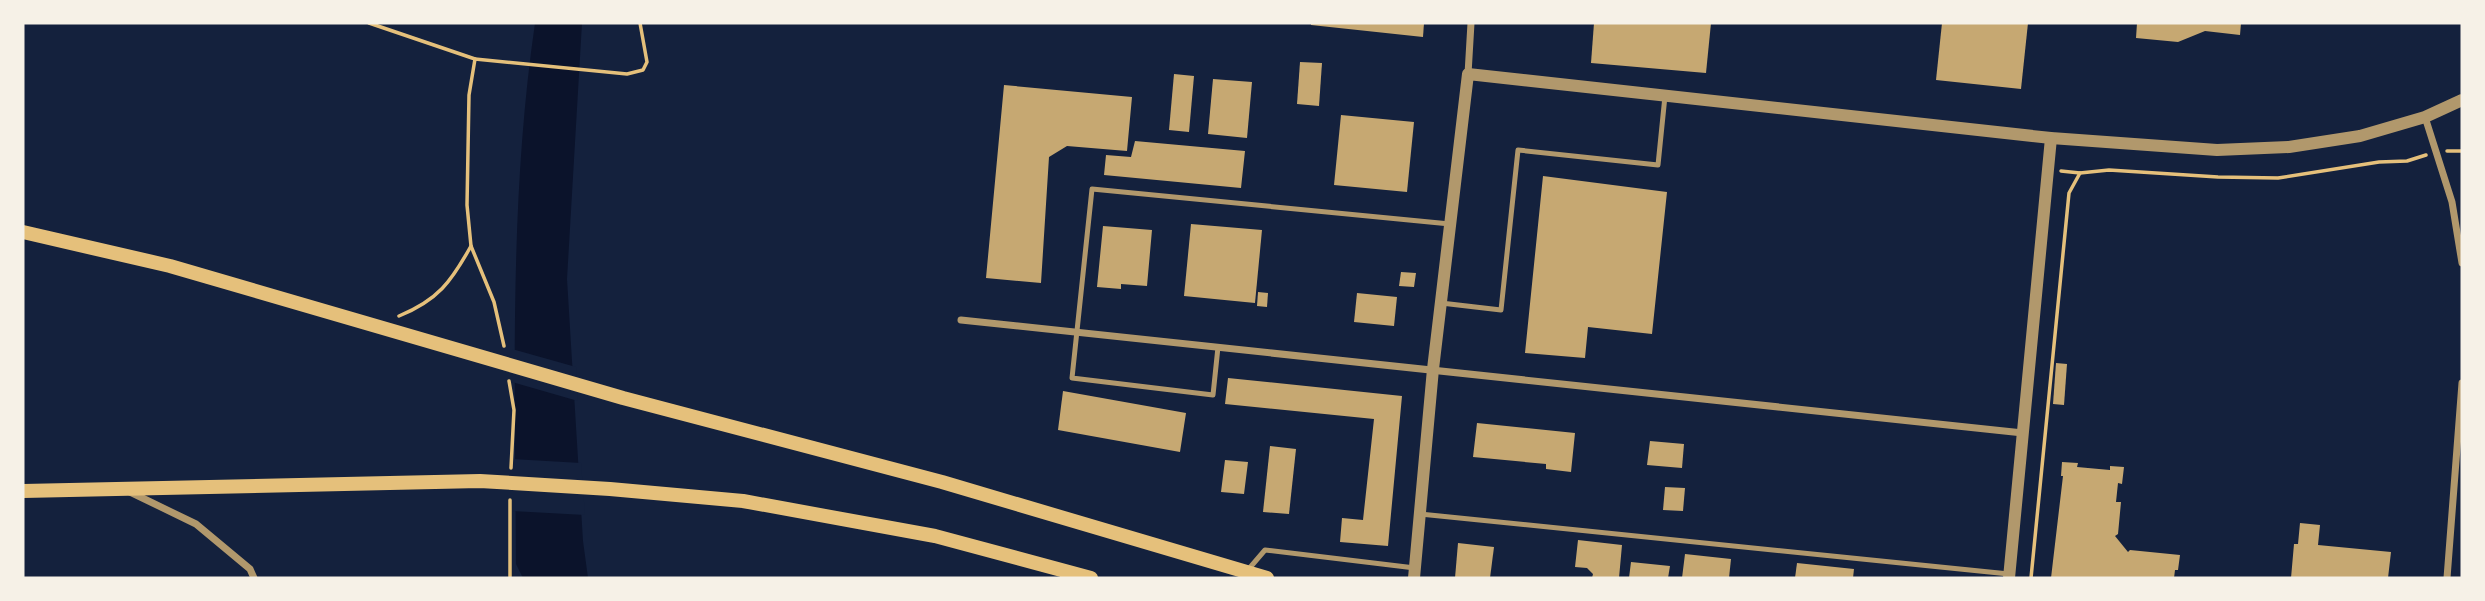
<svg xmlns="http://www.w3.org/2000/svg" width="2485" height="601" font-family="'PT Sans Narrow',sans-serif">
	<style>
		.water { fill: #0b132b }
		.pier { fill: #14213d }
		.building { fill: #c6a872 }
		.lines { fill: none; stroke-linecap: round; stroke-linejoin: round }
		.path { stroke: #e5c07b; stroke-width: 3.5 }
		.service { stroke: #b1986c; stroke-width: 5 }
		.minor { stroke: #b1986c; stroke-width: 7 }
		.tertiary { stroke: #b1986c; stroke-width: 12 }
		.secondary { stroke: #e5c07b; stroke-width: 14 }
	</style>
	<rect width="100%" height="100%" fill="#14213d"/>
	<path class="water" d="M535 23H582L567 279 583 541 588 578H523L516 564C515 384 509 201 535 23Z"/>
	<g class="pier">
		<polygon points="512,349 576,367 578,401 512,382"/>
		<polygon points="512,459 581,463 585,515 512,511"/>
	</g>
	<g class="building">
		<polygon points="1311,23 1424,23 1423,37 1311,25"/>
		<polygon points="1594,23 1711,23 1706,73 1591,63"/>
		<polygon points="1942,23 2028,23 2021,89 1936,80"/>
		<polygon points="2137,23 2241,23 2240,35 2205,31 2178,42 2136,38"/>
		<polygon points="1300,62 1322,63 1319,106 1297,104"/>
		<polygon points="1174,74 1194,76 1189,132 1169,130"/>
		<polygon points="1213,79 1252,82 1247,138 1208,134"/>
		<polygon points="1004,85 1132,97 1127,151 1067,146 1049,157 1041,283 986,278"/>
		<polygon points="1341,115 1414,122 1407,192 1334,185"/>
		<polygon points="1135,141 1245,151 1241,188 1104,175 1106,155 1131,157"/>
		<polygon points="1543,176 1667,192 1652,334 1588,327 1585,358 1525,353"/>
		<polygon points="1191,224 1262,230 1255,303 1184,296"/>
		<polygon points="1103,226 1152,230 1147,286 1121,284 1121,289 1097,287"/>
		<polygon points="1401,272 1416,273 1414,287 1399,286"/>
		<polygon points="1258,292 1268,293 1267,307 1257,306"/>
		<polygon points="1357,293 1397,297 1394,326 1354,322"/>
		<polygon points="2056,363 2067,364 2064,405 2053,404"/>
		<polygon points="1228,378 1402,396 1388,546 1340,542 1342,518 1363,520 1374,419 1225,404"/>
		<polygon points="1063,391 1186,413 1180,452 1058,430"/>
		<polygon points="1477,423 1575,433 1571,472 1546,469 1546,464 1473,457"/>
		<polygon points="1650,441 1684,444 1682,468 1647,465"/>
		<polygon points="1270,446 1296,449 1289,514 1263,512"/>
		<polygon points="1225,460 1248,462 1244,494 1221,492"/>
		<polygon points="2062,462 2078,463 2077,467 2110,470 2110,466 2124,467 2122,484 2118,483 2116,502 2121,502 2118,534 2115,536 2128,552 2130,550 2180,555 2178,570 2175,570 2174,578 2051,578 2063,476 2061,476"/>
		<polygon points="1665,487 1685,488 1683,511 1663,510"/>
		<polygon points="2300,523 2320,525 2318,545 2391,552 2388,578 2291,578 2294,544 2298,544"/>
		<polygon points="1578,540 1622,545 1619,578 1592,578 1593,574 1587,568 1575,567"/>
		<polygon points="1458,543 1494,547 1490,578 1455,578"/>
		<polygon points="1685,554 1731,559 1729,578 1682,578"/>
		<polygon points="1631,562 1670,566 1668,578 1629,578"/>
		<polygon points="1797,563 1854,569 1853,578 1795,578"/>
	</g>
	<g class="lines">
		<g class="path">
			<polyline points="369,23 475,59"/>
			<polyline points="2447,151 2462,151"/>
			<polyline points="2061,171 2080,173"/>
			<path d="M399 316C438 300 451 282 471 246"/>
			<polyline points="504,346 494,302 471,246 467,205 469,95 475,59 627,74 643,70 647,62 640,23"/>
			<polyline points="509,381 514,410 511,468"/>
			<polyline points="510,500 510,578"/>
			<polyline points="2031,578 2069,193 2080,173 2109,170 2218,177 2278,178 2379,162 2407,161 2426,155"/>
		</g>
		<g class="service">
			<polyline points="1441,303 1501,310 1518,150 1658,165 1665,96"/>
			<polyline points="1218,347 1213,395 1072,378 1092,189 1450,224"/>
			<polyline points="1420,514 2009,574"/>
			<polyline points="1247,571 1265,550 1415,568"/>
		</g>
		<g class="minor">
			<polyline points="1468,74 1471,23"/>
			<polyline points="2425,117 2452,202 2462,263"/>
			<polyline points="961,320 2023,433"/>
			<polyline points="130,492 196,524 250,569 254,578"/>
			<polyline points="2447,578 2462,383"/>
		</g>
		<g class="tertiary">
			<polyline points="1414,578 1433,369 1468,74 2051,138 2217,150 2289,147 2360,136 2425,117 2462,100"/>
			<polyline points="2009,578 2051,138"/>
		</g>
		<g class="secondary">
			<polyline points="23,232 170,266 623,398 942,482 1267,578"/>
			<polyline points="23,491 480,481 610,489 743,501 935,536 1091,578"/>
		</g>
	</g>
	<rect width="2485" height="601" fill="none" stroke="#f6f1e7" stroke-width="49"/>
</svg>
